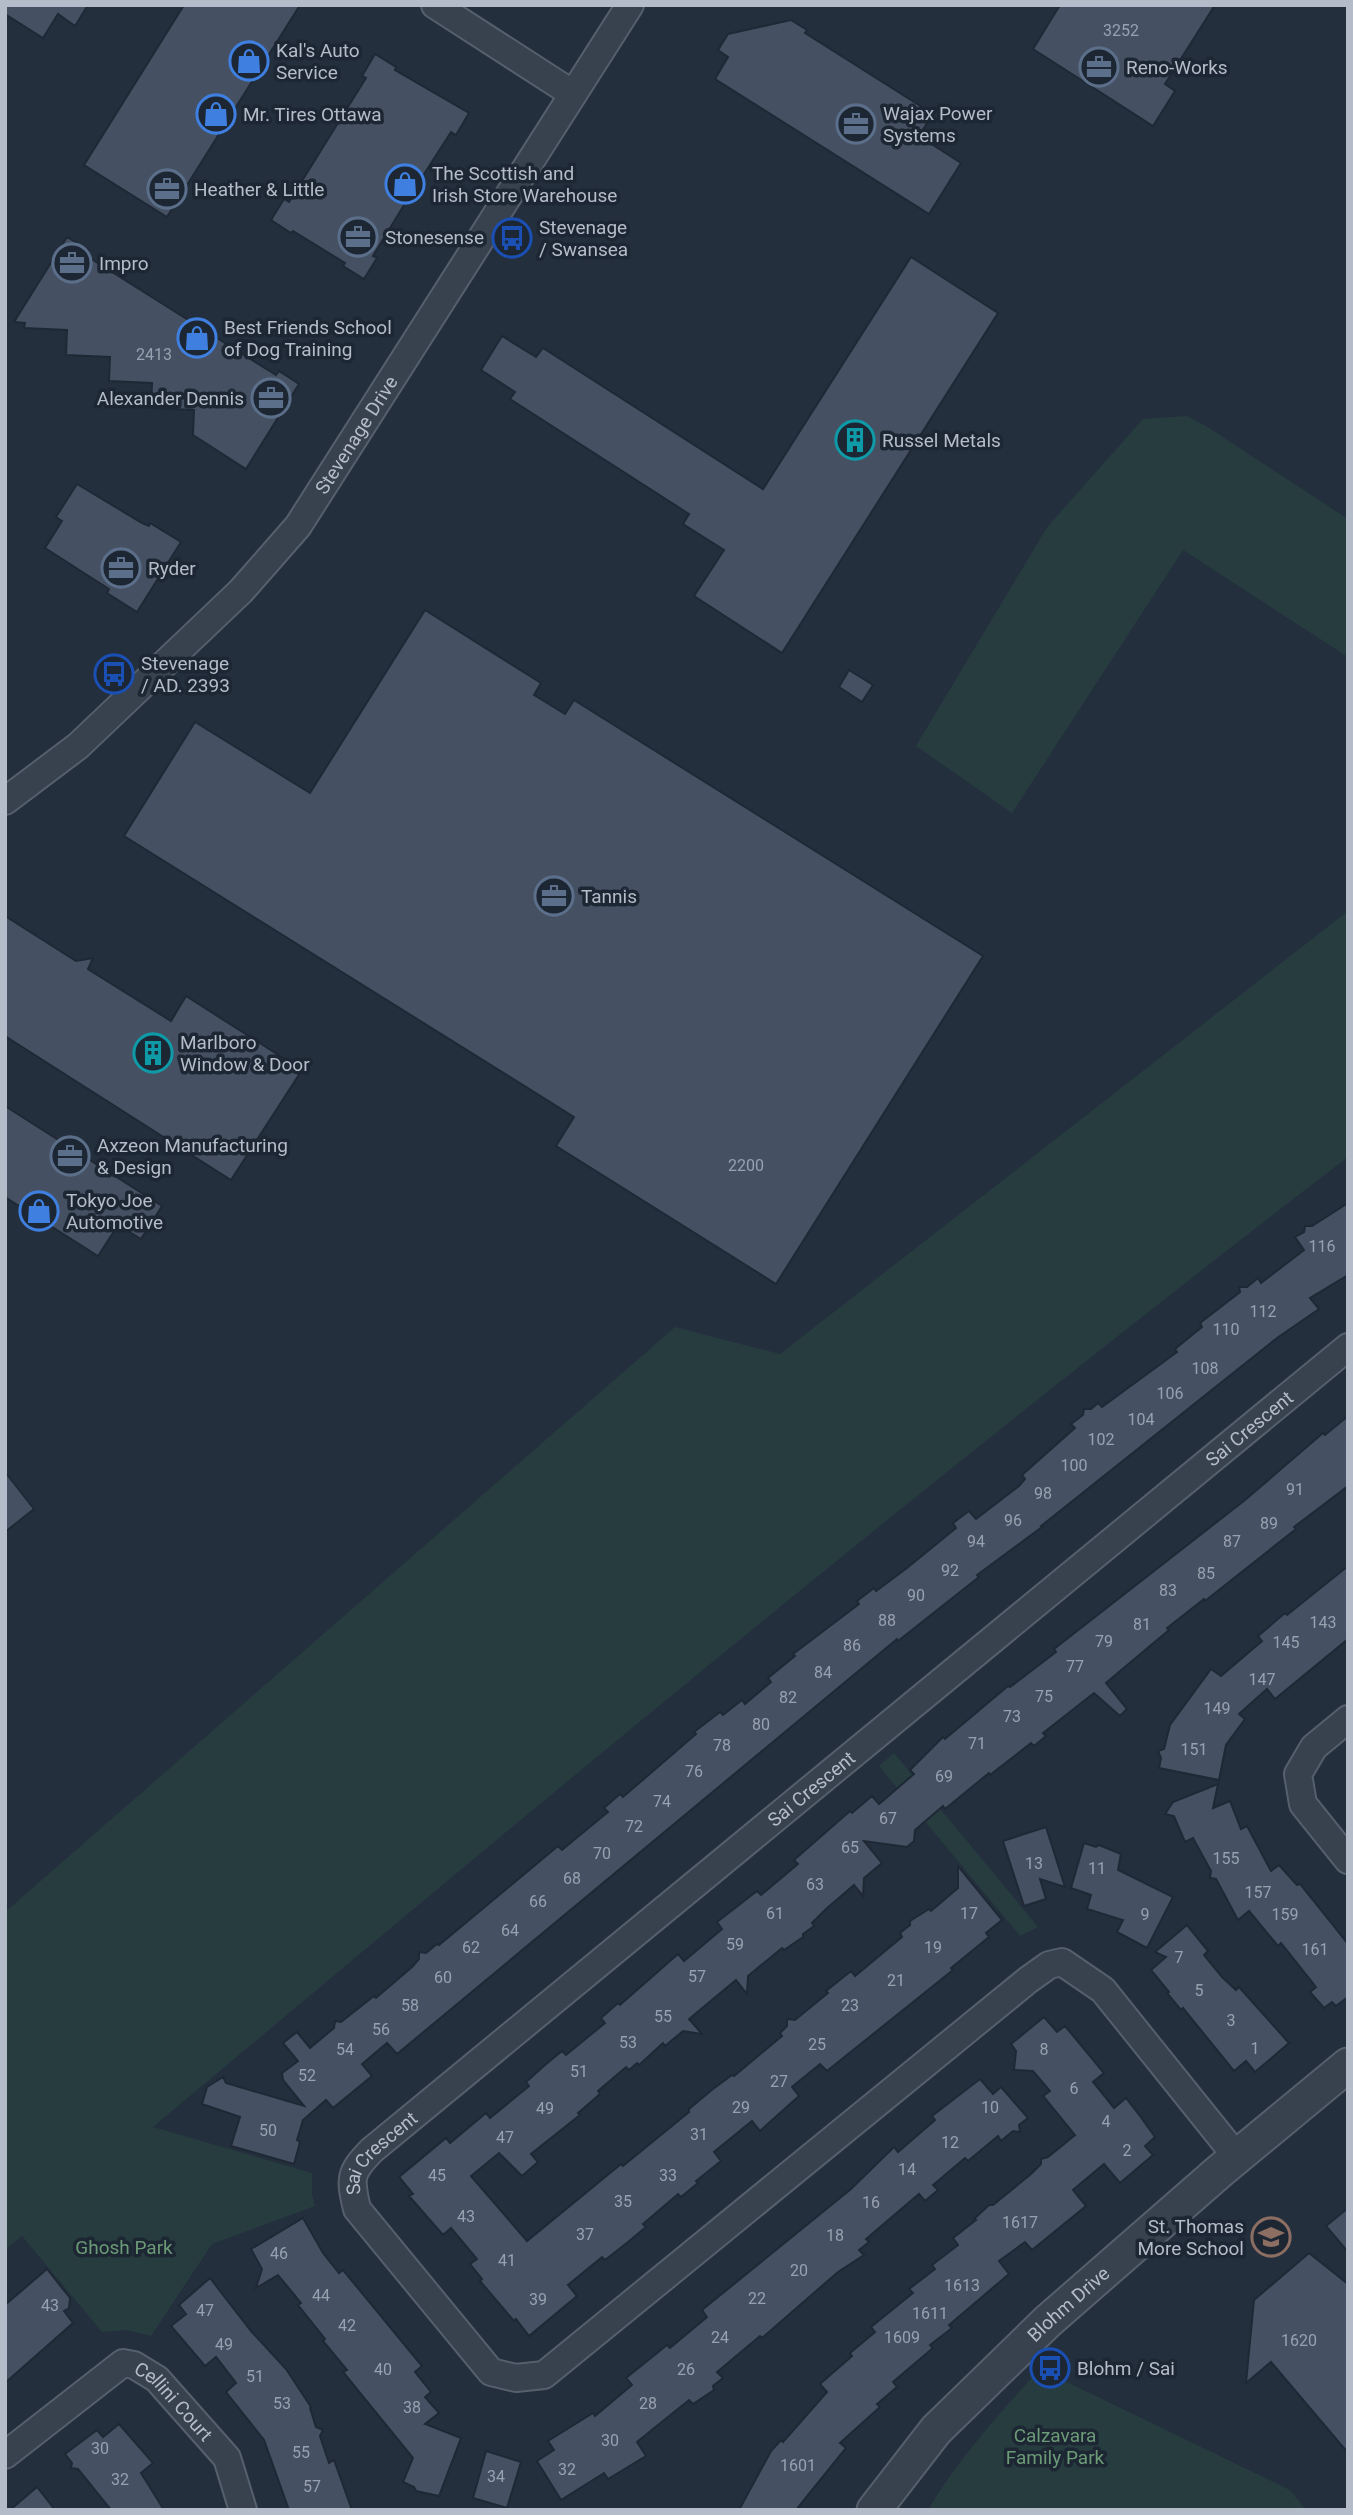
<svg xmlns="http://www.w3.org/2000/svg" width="1353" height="2515" font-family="Roboto,sans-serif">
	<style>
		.green { fill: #263c3f }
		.building { fill: #455162; stroke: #1f2835; stroke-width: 2 }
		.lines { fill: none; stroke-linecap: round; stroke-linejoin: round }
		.minor-casing { stroke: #565f6c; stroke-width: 30 }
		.tertiary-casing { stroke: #565f6c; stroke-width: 37 }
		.minor { stroke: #38414e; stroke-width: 26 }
		.tertiary { stroke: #38414e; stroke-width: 33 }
		.labels { text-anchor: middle; stroke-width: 7; stroke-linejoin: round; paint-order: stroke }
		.number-label { font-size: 16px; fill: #98a1af }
		.poi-label { font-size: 19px; fill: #b4bcc9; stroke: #1d2633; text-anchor: start }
		.street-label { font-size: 19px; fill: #b4bcc9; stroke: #1d2633 }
		.park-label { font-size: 19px; fill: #6b9a76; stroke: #1d2633 }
	</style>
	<rect width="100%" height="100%" fill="#242f3e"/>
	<g class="green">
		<polygon points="1187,416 1206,426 1348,519 1348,657 1183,550 1012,813 916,746 1048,526 1143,419"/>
		<path d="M1348 911V1157C941 1469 546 1797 153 2127L312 2173V2195L315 2206 212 2244 151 2336 127 2330 102 2332 22 2236 5 2250V1912L675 1327 780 1354Z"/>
		<polygon points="894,1753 1038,1927 1020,1936 879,1766"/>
		<path d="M1040 2369 1290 2490 1306 2510H928C958 2459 1000 2412 1040 2369Z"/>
	</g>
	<g class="building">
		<polygon points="5,5 88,5 75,26 58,14 43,38 5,14"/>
		<polygon points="184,5 300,5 167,217 84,165"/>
		<polygon points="1060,5 1215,5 1165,84 1175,91 1153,126 1033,49"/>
		<polygon points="791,20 807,30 805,33 933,114 919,136 961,163 929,214 715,79 728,57 718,50 728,34"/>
		<polygon points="375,54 396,67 395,70 469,113 456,135 451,132 401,210 373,256 377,258 364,279 343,266 345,263 293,231 291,233 271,220 284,199 289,202 310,168 366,78 362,76"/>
		<polygon points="67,237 88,250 85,255 228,345 276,375 279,371 299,384 246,469 193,435 194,410 151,408 152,383 109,381 110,357 66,355 67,330 24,328 25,323 14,322"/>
		<polygon points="911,257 998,313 782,653 694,596 724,550 683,524 689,514 510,399 515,392 481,370 502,336 536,357 543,348 763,489"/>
		<polygon points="77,484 142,523 149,526 150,523 181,542 137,612 107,593 109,589 45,548 62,521 56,517"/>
		<polygon points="425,610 541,683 534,695 565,714 574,700 983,956 776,1284 556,1146 574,1117 124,836 195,722 310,793"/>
		<polygon points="849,670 873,685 862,702 839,687"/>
		<polygon points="5,916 76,961 93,958 88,969 171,1021 186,996 302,1070 231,1180 5,1036"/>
		<polygon points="5,1106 162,1206 141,1239 118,1225 98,1256 5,1197"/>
		<polygon points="1348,1203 1348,1275 1310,1298 1319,1309 1277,1338 1041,1526 1042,1527 977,1575 979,1577 898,1641 897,1639 397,2054 387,2043 362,2064 372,2076 333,2108 326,2100 303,2120 297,2140 300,2142 294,2164 231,2146 240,2117 202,2104 207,2087 223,2077 226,2083 304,2106 283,2080 282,2073 298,2061 283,2043 297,2032 310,2048 334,2028 335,2021 341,2022 374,1996 376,1998 412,1967 419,1959 419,1952 426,1953 437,1944 439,1945 558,1846 562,1850 608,1812 604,1808 620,1794 623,1797 696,1734 694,1732 720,1712 723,1715 742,1700 745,1704 771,1682 768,1678 795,1656 793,1654 859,1604 857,1601 874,1588 876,1591 907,1568 956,1528 953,1523 969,1511 976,1519 1019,1486 1025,1479 1022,1475 1075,1428 1071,1424 1083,1415 1084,1409 1091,1409 1098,1403 1102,1407 1177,1352 1175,1349 1202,1327 1200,1323 1240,1292 1239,1287 1247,1287 1258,1278 1261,1283 1304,1250 1295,1237 1304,1232 1305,1226 1312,1226"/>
		<polygon points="1348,1416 1348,1486 1294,1527 1296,1529 1205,1601 1204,1599 1167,1628 1169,1630 1106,1683 1127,1709 1120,1716 1094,1693 1043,1733 1046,1736 1034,1746 1031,1743 990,1775 989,1773 945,1809 943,1806 915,1830 914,1841 907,1847 864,1841 882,1863 864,1878 863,1896 854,1885 826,1909 812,1923 814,1926 803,1934 803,1937 784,1950 782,1948 748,1976 747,1994 736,1980 689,2019 702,2034 683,2031 665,2046 663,2043 639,2065 637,2063 629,2070 626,2067 598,2091 600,2094 578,2113 580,2115 531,2154 538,2162 522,2176 499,2153 471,2176 527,2241 621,2164 623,2166 689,2112 689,2109 713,2089 732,2075 734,2076 782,2036 780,2033 787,2026 787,2019 795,2020 828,1993 826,1991 851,1971 855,1976 902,1937 900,1933 910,1925 910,1921 929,1909 931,1911 958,1888 958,1866 1002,1920 986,1933 989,1937 951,1968 953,1970 827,2071 820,2064 792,2087 799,2096 760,2131 752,2121 714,2152 721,2161 696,2181 698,2183 681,2197 678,2194 643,2224 646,2227 628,2242 605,2260 602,2257 568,2285 577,2296 529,2336 516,2319 514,2321 480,2281 482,2279 470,2264 477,2259 451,2228 443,2235 409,2196 413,2194 399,2177 446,2138 450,2143 486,2113 490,2118 529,2086 526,2082 545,2065 562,2051 566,2055 605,2023 601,2018 618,2003 620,2005 678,1954 684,1961 722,1929 717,1922 757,1891 761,1895 798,1864 794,1860 850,1811 852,1813 872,1796 879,1804 914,1774 910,1770 943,1737 945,1739 1008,1686 1010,1687 1056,1652 1054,1649 1245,1500 1323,1433 1325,1435"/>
		<polygon points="5,1472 34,1509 5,1532"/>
		<polygon points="1348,1566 1348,1639 1275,1699 1267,1689 1239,1714 1245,1719 1226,1745 1219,1780 1159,1768 1161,1758 1158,1751 1164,1749 1170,1725 1211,1669 1221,1676 1262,1641 1258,1636 1285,1613 1287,1615"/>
		<polygon points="1218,1784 1213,1808 1230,1801 1241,1829 1247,1826 1271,1871 1279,1865 1297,1885 1300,1884 1348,1944 1348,1997 1336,2006 1332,2002 1324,2008 1310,1992 1316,1987 1281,1943 1278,1946 1249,1911 1238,1920 1216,1879 1210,1878 1211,1871 1193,1838 1185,1842 1174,1816 1165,1814 1173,1802"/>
		<polygon points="1046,1827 1065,1887 1040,1879 1046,1899 1024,1906 1003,1841"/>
		<polygon points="1084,1843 1096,1847 1099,1845 1121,1854 1118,1870 1173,1897 1147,1948 1117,1932 1123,1920 1087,1909 1091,1895 1071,1888"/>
		<polygon points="1187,1925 1208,1951 1204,1955 1222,1977 1236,1990 1239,1987 1289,2043 1255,2072 1246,2061 1234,2071 1183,2008 1181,2010 1167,1993 1169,1992 1151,1970 1166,1957 1155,1952"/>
		<polygon points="1044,2017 1057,2032 1065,2026 1104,2073 1093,2082 1114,2108 1126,2098 1140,2116 1155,2137 1145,2146 1153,2155 1120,2183 1104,2164 1073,2190 1086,2206 1032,2250 1025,2242 999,2261 1009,2274 949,2325 952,2328 930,2345 933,2348 893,2382 897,2387 877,2404 880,2407 840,2443 846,2448 796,2510 739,2510 771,2451 781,2440 783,2442 827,2392 820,2384 852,2356 850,2353 875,2332 871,2327 913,2293 909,2289 935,2269 932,2265 958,2245 953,2238 976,2220 974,2219 989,2205 993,2205 1031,2174 1041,2164 1041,2159 1048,2157 1075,2135 1043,2096 1050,2091 1033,2071 1014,2070 1016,2051 1011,2044"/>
		<polygon points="980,2079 993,2094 1001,2087 1028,2118 1019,2125 1020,2132 1013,2131 1001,2141 998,2136 968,2161 965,2158 933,2185 938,2190 925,2201 919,2194 866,2239 869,2242 859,2250 864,2255 838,2272 762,2338 760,2336 717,2372 723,2378 713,2386 714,2390 693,2404 689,2400 637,2442 646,2456 608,2479 604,2473 561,2500 537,2461 554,2450 548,2441 593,2413 595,2416 632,2385 626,2378 667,2345 670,2348 707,2317 702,2310 851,2189 894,2147 898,2152 935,2120 932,2116"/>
		<polygon points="1348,2208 1348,2252 1326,2226"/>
		<polygon points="303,2218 323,2253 339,2273 343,2270 422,2366 415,2372 431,2392 425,2397 439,2413 425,2424 461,2438 439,2496 416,2491 414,2487 403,2482 413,2458 343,2372 347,2370 323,2341 325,2339 298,2305 301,2303 278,2275 256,2288 262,2269 251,2249"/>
		<polygon points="1309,2253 1348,2284 1348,2453 1271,2362 1246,2383 1254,2300"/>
		<polygon points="47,2269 70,2298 69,2308 64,2311 73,2323 5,2383 5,2305"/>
		<polygon points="210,2278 251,2331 286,2369 311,2407 310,2408 316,2427 323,2430 320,2436 329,2463 334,2460 352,2510 289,2510 264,2440 226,2392 236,2383 216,2357 205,2366 171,2326 186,2314 179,2305"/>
		<polygon points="119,2424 153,2463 141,2473 164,2510 111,2510 78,2469 71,2468 72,2463 65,2454 97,2430 103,2437"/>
		<polygon points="486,2451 521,2462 507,2508 473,2498"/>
		<polygon points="37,2487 55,2510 10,2510"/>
	</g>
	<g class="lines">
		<g class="minor-casing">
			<g id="minor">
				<polyline points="435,5 573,94"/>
				<path id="s1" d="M5 801 78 746 241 591 298 526 630 5"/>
				<polyline points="1348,1719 1314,1747 1298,1774 1303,1804 1348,1860"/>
				<path id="s2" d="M1237 2157 1103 1990 1062 1962 1049 1965 1028 1980 544 2375 516 2378 491 2372 357 2209C350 2179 349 2173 372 2150L1348 1347"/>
				<path id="s3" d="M5 2455 123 2363 134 2365 157 2379 227 2458 243 2510"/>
			</g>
		</g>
		<g class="tertiary-casing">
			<g id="tertiary">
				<path id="s4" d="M874 2510 936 2430 1048 2321 1221 2170 1348 2065"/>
			</g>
		</g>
		<use href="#minor" class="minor"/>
		<use href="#tertiary" class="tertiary"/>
	</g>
	<defs>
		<g id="shop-ring" transform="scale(2.0125)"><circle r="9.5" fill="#1d2633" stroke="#3f7fe0" stroke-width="1.5"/><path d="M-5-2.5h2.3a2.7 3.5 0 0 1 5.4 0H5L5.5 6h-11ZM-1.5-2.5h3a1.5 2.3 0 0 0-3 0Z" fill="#3f7fe0"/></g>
		<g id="office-ring" transform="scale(2.0125)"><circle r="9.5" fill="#1d2633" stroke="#5c6f8a" stroke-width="1.5"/><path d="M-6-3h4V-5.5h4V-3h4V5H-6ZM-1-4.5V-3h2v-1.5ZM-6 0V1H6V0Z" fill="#5c6f8a"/></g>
		<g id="bus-ring" transform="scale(2.0125)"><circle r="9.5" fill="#1d2633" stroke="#1a4fb4" stroke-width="1.5"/><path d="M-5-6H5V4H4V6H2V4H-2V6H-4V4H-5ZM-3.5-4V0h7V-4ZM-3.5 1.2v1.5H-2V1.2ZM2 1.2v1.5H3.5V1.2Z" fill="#1a4fb4"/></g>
		<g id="building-ring" transform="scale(2.0125)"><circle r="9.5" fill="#1d2633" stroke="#0f9aa8" stroke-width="1.5"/><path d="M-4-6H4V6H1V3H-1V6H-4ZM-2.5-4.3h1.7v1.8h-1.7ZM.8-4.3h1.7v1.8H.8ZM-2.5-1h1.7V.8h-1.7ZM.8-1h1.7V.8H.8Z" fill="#0f9aa8"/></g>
		<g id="school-ring" transform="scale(2.0125)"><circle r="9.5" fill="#1d2633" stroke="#8d6e63" stroke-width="1.5"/><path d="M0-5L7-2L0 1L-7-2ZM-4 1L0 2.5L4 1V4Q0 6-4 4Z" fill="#8d6e63"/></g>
	</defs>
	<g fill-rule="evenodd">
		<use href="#shop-ring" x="249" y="61"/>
		<use href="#office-ring" x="1099" y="67"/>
		<use href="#shop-ring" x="216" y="114"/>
		<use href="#office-ring" x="856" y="124"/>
		<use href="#shop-ring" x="405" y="184"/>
		<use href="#office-ring" x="167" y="189"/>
		<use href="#office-ring" x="358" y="237"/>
		<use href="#bus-ring" x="512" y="238"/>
		<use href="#office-ring" x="72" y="263"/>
		<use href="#shop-ring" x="197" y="338"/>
		<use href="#office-ring" x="271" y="398"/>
		<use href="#building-ring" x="855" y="440"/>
		<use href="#office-ring" x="121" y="568"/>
		<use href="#bus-ring" x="114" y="674"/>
		<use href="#office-ring" x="554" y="896"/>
		<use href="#building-ring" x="153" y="1053"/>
		<use href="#office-ring" x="70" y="1156"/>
		<use href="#shop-ring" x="39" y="1211"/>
		<use href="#school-ring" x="1271" y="2237"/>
		<use href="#bus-ring" x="1050" y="2368"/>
	</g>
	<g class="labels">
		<g class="number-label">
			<text x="1121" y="36">3252</text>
			<text x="154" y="360">2413</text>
			<text x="746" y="1171">2200</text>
			<text x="1322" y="1252">116</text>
			<text x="1263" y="1317">112</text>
			<text x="1226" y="1335">110</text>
			<text x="1205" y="1374">108</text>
			<text x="1170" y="1399">106</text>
			<text x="1141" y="1425">104</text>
			<text x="1101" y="1445">102</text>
			<text x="1074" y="1471">100</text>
			<text x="1295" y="1495">91</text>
			<text x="1043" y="1499">98</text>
			<text x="1013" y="1526">96</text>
			<text x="1269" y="1529">89</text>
			<text x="976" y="1547">94</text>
			<text x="1232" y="1547">87</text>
			<text x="950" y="1576">92</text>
			<text x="1206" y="1579">85</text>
			<text x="1168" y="1596">83</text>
			<text x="916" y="1601">90</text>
			<text x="887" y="1626">88</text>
			<text x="1323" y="1628">143</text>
			<text x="1142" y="1630">81</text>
			<text x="1104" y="1647">79</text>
			<text x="1286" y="1648">145</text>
			<text x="852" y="1651">86</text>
			<text x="1075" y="1672">77</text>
			<text x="823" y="1678">84</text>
			<text x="1262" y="1685">147</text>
			<text x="1044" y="1702">75</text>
			<text x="788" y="1703">82</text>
			<text x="1217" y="1714">149</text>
			<text x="1012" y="1722">73</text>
			<text x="761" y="1730">80</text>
			<text x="977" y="1749">71</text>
			<text x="722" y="1751">78</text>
			<text x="1194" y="1755">151</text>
			<text x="694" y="1777">76</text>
			<text x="944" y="1782">69</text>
			<text x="662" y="1807">74</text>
			<text x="888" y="1824">67</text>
			<text x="634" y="1832">72</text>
			<text x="850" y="1853">65</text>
			<text x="602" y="1859">70</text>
			<text x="1226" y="1864">155</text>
			<text x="1034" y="1869">13</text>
			<text x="1097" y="1874">11</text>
			<text x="572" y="1884">68</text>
			<text x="815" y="1890">63</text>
			<text x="1258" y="1898">157</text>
			<text x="538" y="1907">66</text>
			<text x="775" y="1919">61</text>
			<text x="969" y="1919">17</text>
			<text x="1145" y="1920">9</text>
			<text x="1285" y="1920">159</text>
			<text x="510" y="1936">64</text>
			<text x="735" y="1950">59</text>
			<text x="471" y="1953">62</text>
			<text x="933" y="1953">19</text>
			<text x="1315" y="1955">161</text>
			<text x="1179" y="1963">7</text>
			<text x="697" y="1982">57</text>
			<text x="443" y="1983">60</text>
			<text x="896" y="1986">21</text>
			<text x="1199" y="1996">5</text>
			<text x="410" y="2011">58</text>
			<text x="850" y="2011">23</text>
			<text x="663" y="2022">55</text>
			<text x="1231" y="2026">3</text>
			<text x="381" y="2035">56</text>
			<text x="628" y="2048">53</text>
			<text x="817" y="2050">25</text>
			<text x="1255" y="2054">1</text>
			<text x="345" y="2055">54</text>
			<text x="1044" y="2055">8</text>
			<text x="579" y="2077">51</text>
			<text x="307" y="2081">52</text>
			<text x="779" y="2087">27</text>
			<text x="1074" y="2094">6</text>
			<text x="741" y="2113">29</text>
			<text x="990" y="2113">10</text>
			<text x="545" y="2114">49</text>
			<text x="1106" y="2127">4</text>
			<text x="268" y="2136">50</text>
			<text x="699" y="2140">31</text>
			<text x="505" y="2143">47</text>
			<text x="950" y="2148">12</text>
			<text x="1127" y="2156">2</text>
			<text x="907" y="2175">14</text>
			<text x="437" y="2181">45</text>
			<text x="668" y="2181">33</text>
			<text x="623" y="2207">35</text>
			<text x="871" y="2208">16</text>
			<text x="466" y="2222">43</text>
			<text x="1020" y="2228">1617</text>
			<text x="585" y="2240">37</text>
			<text x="835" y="2241">18</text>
			<text x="279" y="2259">46</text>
			<text x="507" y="2266">41</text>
			<text x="799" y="2276">20</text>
			<text x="962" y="2291">1613</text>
			<text x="321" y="2301">44</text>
			<text x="757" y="2304">22</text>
			<text x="538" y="2305">39</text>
			<text x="50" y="2311">43</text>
			<text x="205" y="2316">47</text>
			<text x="930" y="2319">1611</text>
			<text x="347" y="2331">42</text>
			<text x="720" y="2343">24</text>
			<text x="902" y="2343">1609</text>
			<text x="1299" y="2346">1620</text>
			<text x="224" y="2350">49</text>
			<text x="383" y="2375">40</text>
			<text x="686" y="2375">26</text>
			<text x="255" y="2382">51</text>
			<text x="282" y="2409">53</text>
			<text x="648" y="2409">28</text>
			<text x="412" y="2413">38</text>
			<text x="610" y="2446">30</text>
			<text x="100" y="2454">30</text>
			<text x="301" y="2458">55</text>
			<text x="798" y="2471">1601</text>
			<text x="567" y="2475">32</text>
			<text x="496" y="2482">34</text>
			<text x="120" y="2485">32</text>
			<text x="312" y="2492">57</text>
		</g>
		<g class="poi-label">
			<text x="276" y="57">Kal's Auto<tspan x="276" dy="22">Service</tspan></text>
			<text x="1126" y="74">Reno-Works</text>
			<text x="883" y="120">Wajax Power<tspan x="883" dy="22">Systems</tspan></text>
			<text x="243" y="121">Mr. Tires Ottawa</text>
			<text x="432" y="180">The Scottish and<tspan x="432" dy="22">Irish Store Warehouse</tspan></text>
			<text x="194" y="196">Heather &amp; Little</text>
			<text x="539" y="234">Stevenage<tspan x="539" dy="22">/ Swansea</tspan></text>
			<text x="385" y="244">Stonesense</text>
			<text x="99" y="270">Impro</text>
			<text x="224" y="334">Best Friends School<tspan x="224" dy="22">of Dog Training</tspan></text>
			<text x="244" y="405" text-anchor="end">Alexander Dennis</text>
			<text x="882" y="447">Russel Metals</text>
			<text x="148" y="575">Ryder</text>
			<text x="141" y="670">Stevenage<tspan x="141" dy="22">/ AD. 2393</tspan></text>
			<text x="581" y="903">Tannis</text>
			<text x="180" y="1049">Marlboro<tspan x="180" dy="22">Window &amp; Door</tspan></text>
			<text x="97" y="1152">Axzeon Manufacturing<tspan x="97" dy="22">&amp; Design</tspan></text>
			<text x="66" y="1207">Tokyo Joe<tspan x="66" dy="22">Automotive</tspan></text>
			<text x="1244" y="2233" text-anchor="end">St. Thomas<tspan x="1244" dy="22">More School</tspan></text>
			<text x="1077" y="2375">Blohm / Sai</text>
		</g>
		<g class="street-label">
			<text dy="7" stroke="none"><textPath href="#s1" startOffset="511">Stevenage Drive</textPath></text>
			<text dy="7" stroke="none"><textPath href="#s2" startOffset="2394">Sai Crescent</textPath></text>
			<text dy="7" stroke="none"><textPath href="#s2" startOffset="1827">Sai Crescent</textPath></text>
			<text dy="7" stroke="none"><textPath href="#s2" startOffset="1260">Sai Crescent</textPath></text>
			<text dy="7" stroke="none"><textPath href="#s4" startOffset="284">Blohm Drive</textPath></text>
			<text dy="7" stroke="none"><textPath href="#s3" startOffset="215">Cellini Court</textPath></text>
		</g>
		<g class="park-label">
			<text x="124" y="2254">Ghosh Park</text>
			<text x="1055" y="2442">Calzavara<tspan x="1055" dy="22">Family Park</tspan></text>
		</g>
	</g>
	<rect width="1353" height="2515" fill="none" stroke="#b4bcc9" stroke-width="14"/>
</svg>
